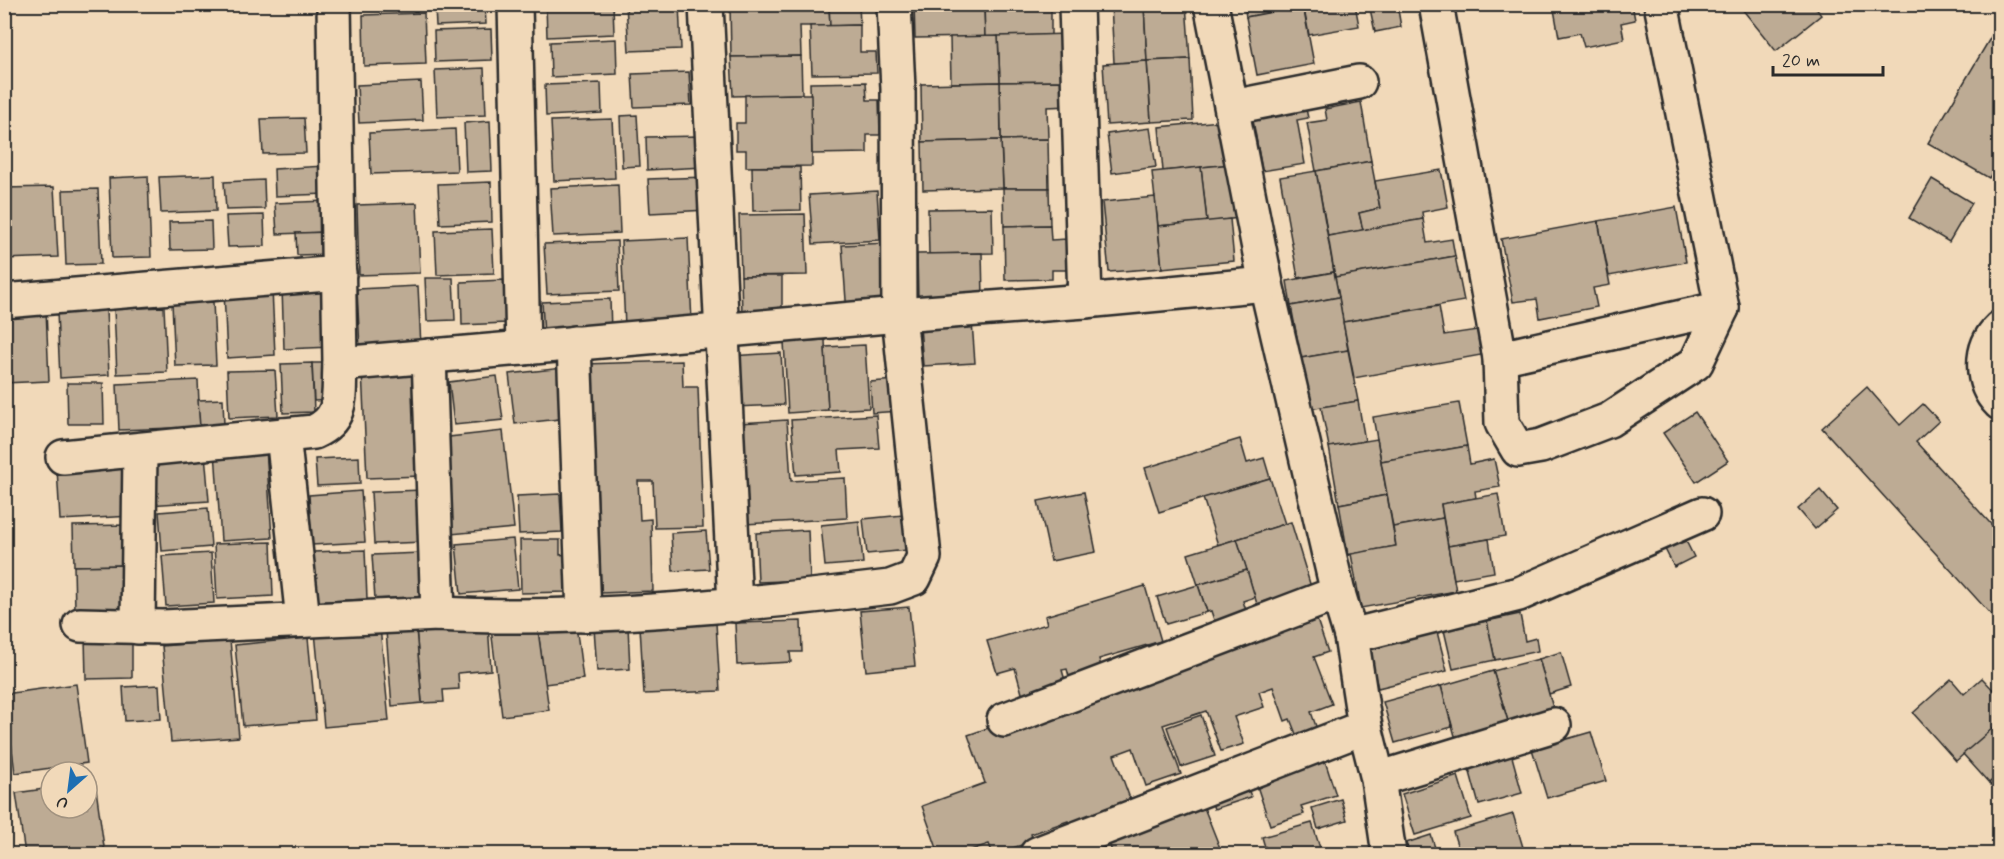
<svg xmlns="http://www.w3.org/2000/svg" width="2004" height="859" font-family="Mynerve,sans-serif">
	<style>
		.building { fill: #bdab94; stroke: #2b2b2b; stroke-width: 1.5 }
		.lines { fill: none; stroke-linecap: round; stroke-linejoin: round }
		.minor-casing { stroke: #2b2b2b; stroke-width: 38 }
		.minor { stroke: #f1d9b9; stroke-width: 33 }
	</style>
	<rect width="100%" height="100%" fill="#f1d9b9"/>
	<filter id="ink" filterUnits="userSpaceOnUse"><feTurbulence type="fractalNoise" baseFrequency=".0167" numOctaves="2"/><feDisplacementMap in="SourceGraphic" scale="12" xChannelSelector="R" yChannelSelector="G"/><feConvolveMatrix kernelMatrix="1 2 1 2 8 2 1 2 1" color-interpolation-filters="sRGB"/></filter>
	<g filter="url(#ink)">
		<g class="building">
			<polygon points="546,4 613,4 614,34 547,37"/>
			<polygon points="626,4 679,4 681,49 629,51"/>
			<polygon points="730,4 829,4 830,26 800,26 801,56 731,57"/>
			<polygon points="829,4 859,4 860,25 830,26"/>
			<polygon points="914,4 984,4 985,37 915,38"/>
			<polygon points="984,4 1051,4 1051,35 985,37"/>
			<polygon points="1111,4 1144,4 1147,61 1114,63"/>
			<polygon points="1144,4 1186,4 1190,59 1147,61"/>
			<polygon points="1244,4 1303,4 1303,6 1246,17"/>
			<polygon points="1303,4 1355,4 1359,26 1309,35"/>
			<polygon points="1369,4 1397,4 1401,27 1375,32"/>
			<polygon points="1553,4 1632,4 1635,20 1621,23 1624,39 1584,47 1580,33 1559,37"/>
			<polygon points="1738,4 1813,4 1821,15 1776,51"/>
			<polygon points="485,5 486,24 436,26 435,7"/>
			<polygon points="1303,6 1314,64 1257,75 1246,17"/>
			<polygon points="424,13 426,64 364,66 363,15"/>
			<polygon points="860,25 860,52 876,52 877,73 812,74 810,26"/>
			<polygon points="1998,25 2000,160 1989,178 1928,143"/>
			<polygon points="491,29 492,60 435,62 434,31"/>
			<polygon points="1068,34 1070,81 1000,82 998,36"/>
			<polygon points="998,36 1000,82 951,83 950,37"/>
			<polygon points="616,39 617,74 551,77 550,42"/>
			<polygon points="801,56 802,94 733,96 731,57"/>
			<polygon points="1190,59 1193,120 1151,122 1147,61"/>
			<polygon points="1147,61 1151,122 1107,125 1103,64"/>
			<polygon points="484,68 486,115 437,117 435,70"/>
			<polygon points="689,72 691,105 634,107 632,74"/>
			<polygon points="1070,81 1070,106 1047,107 1048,139 1001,140 1000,82"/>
			<polygon points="421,82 423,120 359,123 357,85"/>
			<polygon points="866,82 867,100 879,100 880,135 867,135 867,153 812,154 810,83"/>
			<polygon points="1000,82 1001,140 922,142 921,84"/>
			<polygon points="601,83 602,113 546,116 545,85"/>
			<polygon points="802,94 811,94 812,166 746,167 746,150 736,150 736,123 745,123 745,95"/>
			<polygon points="1304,100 1308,118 1297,120 1305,164 1262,171 1251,109"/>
			<polygon points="1361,102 1371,161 1316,171 1307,123 1327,120 1325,109"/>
			<polygon points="637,115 640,166 622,167 620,116"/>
			<polygon points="304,118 306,153 263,154 261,119"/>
			<polygon points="612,119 615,178 554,181 551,121"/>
			<polygon points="490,121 492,171 466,172 464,123"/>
			<polygon points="1220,121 1233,164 1163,171 1159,127"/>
			<polygon points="1150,128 1156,167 1112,173 1107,134"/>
			<polygon points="455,129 457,171 371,174 369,133"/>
			<polygon points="703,136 704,167 647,170 646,137"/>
			<polygon points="1048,139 1049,188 1003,188 1001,140"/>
			<polygon points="1001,140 1003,188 923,190 922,142"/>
			<polygon points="1371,161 1380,208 1359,213 1363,230 1328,236 1316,171"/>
			<polygon points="1233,164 1239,218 1207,222 1201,167"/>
			<polygon points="325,166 326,194 275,196 274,169"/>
			<polygon points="752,167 800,167 801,210 753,211"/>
			<polygon points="1201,167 1207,222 1158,226 1152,172"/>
			<polygon points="1441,170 1448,207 1422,212 1423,219 1363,230 1359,213 1380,208 1375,181"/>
			<polygon points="1316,171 1334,272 1298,278 1280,177"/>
			<polygon points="215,175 216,211 161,213 159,177"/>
			<polygon points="148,176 151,257 112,258 109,178"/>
			<polygon points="706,177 708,210 650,213 648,179"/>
			<polygon points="1932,179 1972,203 1949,242 1909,218"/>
			<polygon points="264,180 265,209 226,210 224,182"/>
			<polygon points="491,182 492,222 440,224 438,184"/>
			<polygon points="618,185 620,233 553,236 550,188"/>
			<polygon points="54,187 58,257 4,259 4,188"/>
			<polygon points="1003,188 1049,188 1050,225 1004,226"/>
			<polygon points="98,189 101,264 66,265 63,190"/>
			<polygon points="877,191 880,240 813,244 809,195"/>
			<polygon points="1155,197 1162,268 1109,272 1102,202"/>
			<polygon points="327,201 329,232 277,234 275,203"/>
			<polygon points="417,203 420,273 359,275 357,205"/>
			<polygon points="1676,207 1686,262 1609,276 1598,221"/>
			<polygon points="992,208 993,253 929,254 928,209"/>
			<polygon points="805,214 807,275 741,276 739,215"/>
			<polygon points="264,215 265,246 228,247 226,216"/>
			<polygon points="1230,219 1234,261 1162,268 1158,226"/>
			<polygon points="1423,219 1427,243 1452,239 1455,256 1335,277 1328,236"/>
			<polygon points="211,221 212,249 170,250 169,222"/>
			<polygon points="1598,221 1610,285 1593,288 1597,307 1540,318 1537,299 1513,302 1501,239"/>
			<polygon points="1050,225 1051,240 1067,239 1067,270 1052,270 1052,279 1005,280 1004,226"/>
			<polygon points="492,229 494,273 437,275 435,231"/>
			<polygon points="329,232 330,254 297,255 296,233"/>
			<polygon points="688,238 692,323 625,326 621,241"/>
			<polygon points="617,241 619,291 547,294 544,244"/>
			<polygon points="889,243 893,312 847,314 842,245"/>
			<polygon points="982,253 983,298 918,299 917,254"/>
			<polygon points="1455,256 1464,301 1343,322 1335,277"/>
			<polygon points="1334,272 1339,297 1291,306 1287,281"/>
			<polygon points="741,276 782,276 782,315 742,315"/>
			<polygon points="425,278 453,278 455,320 427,321"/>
			<polygon points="504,280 506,323 462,325 461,282"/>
			<polygon points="329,286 332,347 284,349 282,288"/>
			<polygon points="418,286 421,347 360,349 357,289"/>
			<polygon points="272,289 275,355 227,358 224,291"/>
			<polygon points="1339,297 1348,350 1301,358 1291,306"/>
			<polygon points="610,299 611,333 544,336 542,302"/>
			<polygon points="213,302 216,365 175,366 172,303"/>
			<polygon points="1439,306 1444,335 1477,330 1481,355 1354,378 1343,322"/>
			<polygon points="164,307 167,372 117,374 114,309"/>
			<polygon points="46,309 49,381 4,383 4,311"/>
			<polygon points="106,310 109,375 60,378 57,312"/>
			<polygon points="972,322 975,363 923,366 920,326"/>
			<polygon points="825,340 828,410 788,413 784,342"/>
			<polygon points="865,345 869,408 828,410 825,347"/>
			<polygon points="1348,350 1358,401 1310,409 1301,358"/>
			<polygon points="781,353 784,405 733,407 730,356"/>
			<polygon points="682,361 683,387 698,387 703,527 655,528 653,481 638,481 640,520 651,519 653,591 601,593 597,482 588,482 584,364"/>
			<polygon points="312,363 314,412 283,413 281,364"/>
			<polygon points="312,363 330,363 331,400 314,401"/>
			<polygon points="416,368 421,476 367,478 362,371"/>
			<polygon points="563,368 568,418 515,424 509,374"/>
			<polygon points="275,370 278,416 229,418 227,371"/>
			<polygon points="497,376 503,420 454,425 449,382"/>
			<polygon points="198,380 200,427 119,430 117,384"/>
			<polygon points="896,380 899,411 872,413 870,382"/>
			<polygon points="67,383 103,383 104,424 68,424"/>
			<polygon points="1867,387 1900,425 1923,404 1939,421 1916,442 2000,534 2000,614 1995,619 1822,428"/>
			<polygon points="223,399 224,425 200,427 198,400"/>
			<polygon points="1358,401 1365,441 1329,447 1321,407"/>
			<polygon points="1459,403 1467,446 1381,461 1373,417"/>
			<polygon points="1695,412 1728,461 1696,482 1663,433"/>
			<polygon points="876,415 879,448 839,450 841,472 796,475 791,420"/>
			<polygon points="787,420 791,481 845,478 847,518 745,524 739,423"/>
			<polygon points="503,431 514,528 451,534 440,438"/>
			<polygon points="1240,439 1247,463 1264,458 1270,478 1159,512 1145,468"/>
			<polygon points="1377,439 1387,495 1339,504 1329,447"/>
			<polygon points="1467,446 1470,464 1494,459 1500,487 1475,491 1476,498 1441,504 1443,518 1393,527 1381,461"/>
			<polygon points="266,448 272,538 221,541 215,451"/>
			<polygon points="205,454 209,501 148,505 144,458"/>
			<polygon points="359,457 360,484 317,486 315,459"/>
			<polygon points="129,464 132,516 60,520 57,468"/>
			<polygon points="1270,478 1285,524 1218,545 1203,498"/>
			<polygon points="423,490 425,542 374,544 371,492"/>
			<polygon points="1820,490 1837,510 1815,529 1798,509"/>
			<polygon points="361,491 365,542 312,545 309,495"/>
			<polygon points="1084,492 1096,552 1051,561 1038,501"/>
			<polygon points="560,494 562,532 519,534 517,496"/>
			<polygon points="1498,494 1505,536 1448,546 1441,504"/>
			<polygon points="1387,495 1396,546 1348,555 1339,504"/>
			<polygon points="208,508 211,547 162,551 159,512"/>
			<polygon points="903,515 908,550 867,554 863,519"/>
			<polygon points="1443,518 1456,591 1361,608 1351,554 1396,546 1393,527"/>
			<polygon points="859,521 863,563 825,566 821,525"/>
			<polygon points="1291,522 1311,587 1257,604 1237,539"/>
			<polygon points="128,525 130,565 74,566 73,526"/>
			<polygon points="808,530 810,580 758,582 756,533"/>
			<polygon points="706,531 709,569 673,571 671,533"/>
			<polygon points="1684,537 1694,557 1674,567 1664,547"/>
			<polygon points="513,539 518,589 461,594 456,544"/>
			<polygon points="1237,539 1247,570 1198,585 1188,554"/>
			<polygon points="1489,539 1494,572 1454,579 1448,546"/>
			<polygon points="520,540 560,540 560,555 567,554 568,592 521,593"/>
			<polygon points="271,542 273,596 217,599 214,544"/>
			<polygon points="365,550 367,599 315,602 313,552"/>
			<polygon points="211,553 214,603 166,606 162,556"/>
			<polygon points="421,553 424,597 375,599 372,555"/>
			<polygon points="130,565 131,609 75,610 74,566"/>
			<polygon points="1247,570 1255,597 1243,601 1248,617 1216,626 1211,611 1207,612 1198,585"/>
			<polygon points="1198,585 1207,612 1166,624 1157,597"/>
			<polygon points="1145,586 1161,641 1099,659 1102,670 1070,680 1067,669 1062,670 1066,684 1023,697 1015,668 997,673 987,641 1047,624 1045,616"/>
			<polygon points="909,607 915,666 866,671 860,611"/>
			<polygon points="1315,614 1328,652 1314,657 1332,704 1311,712 1318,732 1298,739 1290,719 1285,721 1273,687 1259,692 1264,707 1234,717 1244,744 1221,751 1206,711 1163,725 1181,774 1146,786 1133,748 1114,755 1132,804 1070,826 1068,821 1031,834 1033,841 995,854 993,854 989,844 959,854 939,854 922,806 985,783 968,735"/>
			<polygon points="1520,614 1525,641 1536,638 1538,651 1495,660 1487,621"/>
			<polygon points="575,618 583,679 545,684 537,623"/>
			<polygon points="1434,620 1447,671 1378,688 1365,638"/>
			<polygon points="801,621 802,652 790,652 791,662 737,665 735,623"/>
			<polygon points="1487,621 1495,660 1453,669 1444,630"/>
			<polygon points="488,623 491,670 458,673 459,689 443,690 444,702 422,703 416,628"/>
			<polygon points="537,623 549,710 502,716 491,629"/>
			<polygon points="716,623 720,691 644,694 640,627"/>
			<polygon points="628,626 630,669 597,671 594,628"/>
			<polygon points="380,627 389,721 324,727 315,632"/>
			<polygon points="416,628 422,703 392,706 386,631"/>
			<polygon points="132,636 132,678 86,679 85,637"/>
			<polygon points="308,638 316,720 243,726 235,645"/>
			<polygon points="230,640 239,737 171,742 162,646"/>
			<polygon points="1561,652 1571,687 1549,694 1539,659"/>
			<polygon points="1539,659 1555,715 1510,728 1493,671"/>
			<polygon points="1493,671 1510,728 1457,743 1441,686"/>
			<polygon points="1982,678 2000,697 2000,722 1956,761 1913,713 1951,679 1964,694"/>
			<polygon points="76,684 87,763 15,773 5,694"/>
			<polygon points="159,685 161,719 125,721 123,687"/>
			<polygon points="1441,686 1452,727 1395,743 1383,702"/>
			<polygon points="1201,715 1215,756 1181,767 1167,727"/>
			<polygon points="2000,722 2000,774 1989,783 1963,754"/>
			<polygon points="1591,732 1606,781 1547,798 1532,749"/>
			<polygon points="1511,753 1522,793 1479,805 1468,765"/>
			<polygon points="1325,761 1336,795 1301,806 1304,814 1270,825 1253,774 1290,772"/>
			<polygon points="2000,774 2000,794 1989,783"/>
			<polygon points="1458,776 1471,818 1415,835 1402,794"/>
			<polygon points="1245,779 1251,797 1214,809 1208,791"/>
			<polygon points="95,782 105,854 25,854 16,793 51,788 51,808 87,808 87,783"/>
			<polygon points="1341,799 1347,820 1318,829 1312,808"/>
			<polygon points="1203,805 1222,853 1113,854 1108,841"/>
			<polygon points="1513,814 1525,854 1460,854 1453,832"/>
			<polygon points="1312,823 1322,854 1267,854 1262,837"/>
			<polygon points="1431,835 1437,854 1410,854 1406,843"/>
		</g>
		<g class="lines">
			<g class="minor-casing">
				<g id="minor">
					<polyline points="515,4 523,348"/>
					<polyline points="706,4 735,605"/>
					<polyline points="1076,4 1085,301"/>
					<polyline points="1211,4 1266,284 1338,593 1351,636 1365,727 1378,779 1389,854"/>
					<polyline points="1436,4 1500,358 1502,423 1518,450 1541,446 1609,420 1696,363 1722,308"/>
					<polyline points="1233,107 1359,82"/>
					<polyline points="4,301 339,273"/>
					<path d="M2000 328C1979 348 1980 383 2000 403"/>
					<polyline points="574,343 584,615"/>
					<polyline points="429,356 438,614"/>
					<polyline points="1500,358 1722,308 1661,4"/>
					<polyline points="340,364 899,315 1085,301 1266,284"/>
					<polyline points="283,435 303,620"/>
					<path d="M63 457 314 432C345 418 338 394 340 364L334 4"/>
					<path d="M80 625 163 627 438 614C590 622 740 605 890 587L914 578 924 557 899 315 898 89 894 4"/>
					<polyline points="138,627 140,450"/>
					<polyline points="1351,636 1519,594 1702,514"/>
					<polyline points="1004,720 1338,593"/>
					<polyline points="1378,779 1554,725"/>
					<polyline points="1037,854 1365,727"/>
				</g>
			</g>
			<use href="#minor" class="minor"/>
		</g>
	</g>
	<rect width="2004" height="859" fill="none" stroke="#f1d9b9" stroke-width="24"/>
	<rect x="12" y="12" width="1980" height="835" fill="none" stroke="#2b2b2b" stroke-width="2" filter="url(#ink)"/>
	<g transform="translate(69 790) rotate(208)"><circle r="28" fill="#f1d9b9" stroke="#a29380" stroke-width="1.5"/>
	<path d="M0-4.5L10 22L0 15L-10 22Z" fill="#1f6fb2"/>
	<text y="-9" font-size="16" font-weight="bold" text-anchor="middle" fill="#2b2b2b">U</text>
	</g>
	<path d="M1773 66v9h110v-9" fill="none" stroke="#2b2b2b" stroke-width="3"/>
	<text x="1782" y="66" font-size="18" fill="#2b2b2b" stroke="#f1d9b9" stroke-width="4.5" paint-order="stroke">20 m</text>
</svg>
